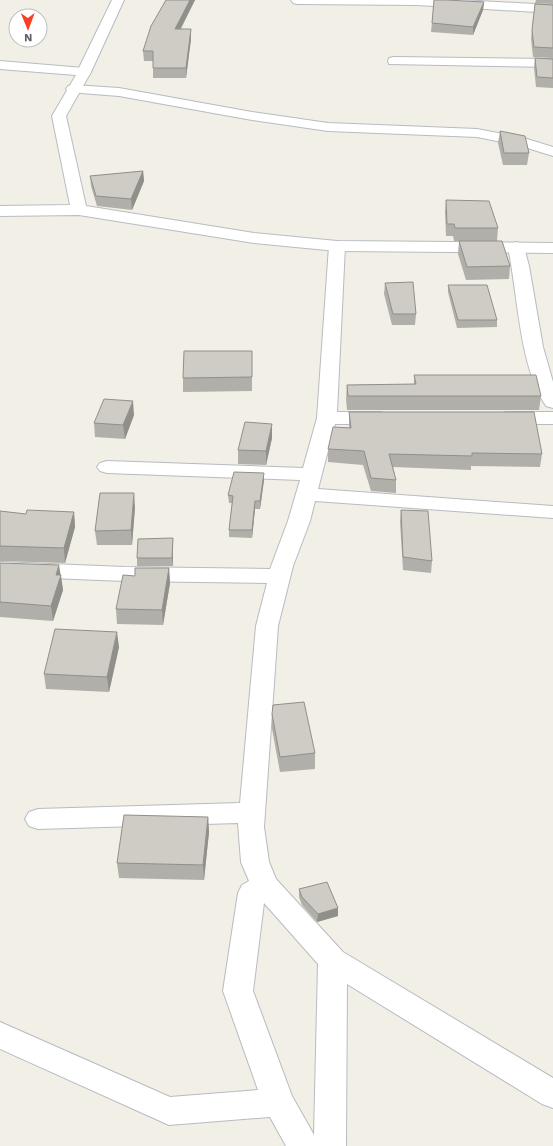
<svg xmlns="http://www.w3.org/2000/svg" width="553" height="1146" font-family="'Work Sans',sans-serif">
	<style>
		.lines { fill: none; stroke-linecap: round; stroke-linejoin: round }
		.street-casing { stroke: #b8bbc0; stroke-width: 2 }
		.secondary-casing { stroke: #b9bcc2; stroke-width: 2 }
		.street { fill: #fff; fill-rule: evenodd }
		.secondary { fill: #fff; fill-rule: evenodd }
		.wall { fill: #b1afa9 }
		.shaded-wall { fill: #908f89 }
		.building { fill: #ceccc4; stroke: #908f89 }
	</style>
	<rect width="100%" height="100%" fill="#f1efe6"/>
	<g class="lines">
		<g class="street-casing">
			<g id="street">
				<polygon points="112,0 124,0 91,72 89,75 79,75 77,72"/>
				<polygon points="291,0 461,0 553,5 553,13 417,5 297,4 293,3"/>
				<polygon points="394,57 553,59 553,67 389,64 388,61 389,58"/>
				<polygon points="73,85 119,88 252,112 328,123 477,129 524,138 553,147 553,156 521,146 477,137 328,131 252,120 119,96 68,92 66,89 68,86"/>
				<path d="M337 241 343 243 345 246 337 412H380L387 414 390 418 387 422 380 424H335L318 489 553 506V518L315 501 310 521 293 566 278 626 264 827 269 862 276 879 343 952 553 1078V1108L542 1104 347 984 346 1146H286L270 1117 169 1125 0 1049V1022L170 1097 258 1090 223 991 238 893 242 885 249 881 241 862 238 823 38 829 29 826 25 819 29 812 38 809 240 803 256 626 267 583 125 581 0 576V562L125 567 270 569 288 521 300 480 107 473 100 471 97 467 100 463 107 461 303 468 317 418 329 246 331 243ZM264 903 318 964 314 1135 292 1096 253 991Z"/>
				<path d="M516 242 522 244 524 247 529 266 543 347 553 382V408L546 406C519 366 518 295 508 247L510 244Z"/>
				<polygon points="506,412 553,412 553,424 506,424 499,422 496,418 499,414"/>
			</g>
		</g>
		<g class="secondary-casing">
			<polygon id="secondary" points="0,61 84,68 89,69 91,72 66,116 86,206 254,233 337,241 553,243 553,253 337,251 254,243 79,215 0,216 0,206 70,205 52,116 76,75 0,69"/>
		</g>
		<use href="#street" class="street"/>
		<use href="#secondary" class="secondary"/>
	</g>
	<g class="wall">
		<polygon points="166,0 195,0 181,29 191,29 191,39 186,78 153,78 153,61 144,61 143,51"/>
		<polygon points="434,0 484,2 483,10 473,35 431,32"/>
		<polygon points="536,0 553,0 553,4 535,3"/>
		<polygon points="535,4 553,5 553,58 533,57 531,39"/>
		<polygon points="535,58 553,59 553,88 536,87 534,68"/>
		<polygon points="500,131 529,153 527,165 503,165 498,143"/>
		<polygon points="143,171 144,181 132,210 97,206 91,186 90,176"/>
		<polygon points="446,200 498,228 497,241 454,241 453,236 446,236 445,212"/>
		<polygon points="459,241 510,266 509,279 466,280 458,254"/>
		<polygon points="385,283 416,314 415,325 392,325 384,294"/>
		<polygon points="448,285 497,320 497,327 457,328 448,292"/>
		<polygon points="252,351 252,391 183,392 183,378"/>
		<polygon points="414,375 541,396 539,410 347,410 346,399 347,385 414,384"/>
		<polygon points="349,412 542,454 540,467 471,466 471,470 393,467 396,480 396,493 371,491 363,465 328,462 328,449 349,428"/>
		<polygon points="134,415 125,439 95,437 94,423"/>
		<polygon points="272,438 266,465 238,464 238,450"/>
		<polygon points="264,480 260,509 255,509 252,538 229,537 229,530 232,503 229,503 228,495"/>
		<polygon points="135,507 132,545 97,545 95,531"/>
		<polygon points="401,510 432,561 431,573 403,570 400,522"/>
		<polygon points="0,511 26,514 74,512 75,527 65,563 0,561"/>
		<polygon points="173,538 173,566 137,566 137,558"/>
		<polygon points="0,563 60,575 63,590 53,621 0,617"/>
		<polygon points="169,568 170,583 163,625 117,624 116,609 135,576"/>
		<polygon points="119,647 109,692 46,689 44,674"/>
		<polygon points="272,714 315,753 315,769 280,772 272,729"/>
		<polygon points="208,817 209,832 204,880 119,878 117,863"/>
		<polygon points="299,889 338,908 338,916 317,922 302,905 299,897"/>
	</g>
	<g class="shaded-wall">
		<polygon points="190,0 195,0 175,39 175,29"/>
		<polygon points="484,2 483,10 473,35 473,27"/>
		<polygon points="191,29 191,39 186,78 186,68"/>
		<polygon points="143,171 144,181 132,210 131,199"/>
		<polygon points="133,401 134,415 125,439 123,425"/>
		<polygon points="272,424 272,438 266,465 266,451"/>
		<polygon points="264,473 264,480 260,509 260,501"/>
		<polygon points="134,493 135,507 132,545 131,530"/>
		<polygon points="255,501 255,509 252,538 252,530"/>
		<polygon points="74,512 75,527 65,563 64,548"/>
		<polygon points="173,538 173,566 172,558"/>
		<polygon points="59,565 61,577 61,575 63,590 53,621 51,606 56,575"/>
		<polygon points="169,568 170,583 163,625 162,610"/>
		<polygon points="117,632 119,647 109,692 107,677"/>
		<polygon points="208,817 209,832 204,880 203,865"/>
		<polygon points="338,908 338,916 317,922 318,914"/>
	</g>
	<g class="building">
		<polygon points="166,0 190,0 175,29 191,29 186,68 153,68 153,51 143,51 151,26"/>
		<polygon points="434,0 447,0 484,2 473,27 432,23"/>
		<polygon points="535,4 553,5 553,48 534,47 532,30"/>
		<polygon points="535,58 553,59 553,78 537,77"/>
		<polygon points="500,131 525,136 529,153 504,153"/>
		<polygon points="143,171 131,199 96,196 90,176"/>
		<polygon points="446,200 489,201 498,228 455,228 454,224 447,224"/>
		<polygon points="459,241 502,241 510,266 467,267"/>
		<polygon points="413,282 416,314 393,314 385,283"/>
		<polygon points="448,285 487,285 497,320 458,320"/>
		<polygon points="184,351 252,351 252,377 183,378"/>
		<polygon points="414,375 536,375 541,396 348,396 347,385 416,384"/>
		<polygon points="104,399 133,401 123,425 94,423"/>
		<polygon points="349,412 534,412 542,454 472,453 472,456 389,454 396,480 371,478 364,451 328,449 333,427 351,428"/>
		<polygon points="245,422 272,424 266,451 238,450"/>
		<polygon points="234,472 264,473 260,501 255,501 252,530 229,530 233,496 228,495"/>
		<polygon points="100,493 134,493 131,530 95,531"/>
		<polygon points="27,510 74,512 64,548 0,546 0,511 26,514"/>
		<polygon points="401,510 428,511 432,561 403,557"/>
		<polygon points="173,538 172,558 137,558 138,539"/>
		<polygon points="0,563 59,565 56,575 61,575 51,606 0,602"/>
		<polygon points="135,568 169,568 162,610 116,609 123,575 135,576"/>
		<polygon points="55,629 117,632 107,677 44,674"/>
		<polygon points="304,702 315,753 280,757 272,714 273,705"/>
		<polygon points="124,815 208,817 203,865 117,863"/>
		<polygon points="327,882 338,908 318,914 302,897 299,889"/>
	</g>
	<g transform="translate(28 28) rotate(179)"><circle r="19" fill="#ffffff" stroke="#bec0c2"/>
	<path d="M0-3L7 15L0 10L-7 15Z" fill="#f74126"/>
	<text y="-6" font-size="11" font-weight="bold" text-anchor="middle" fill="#5d6167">N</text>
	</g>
</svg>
